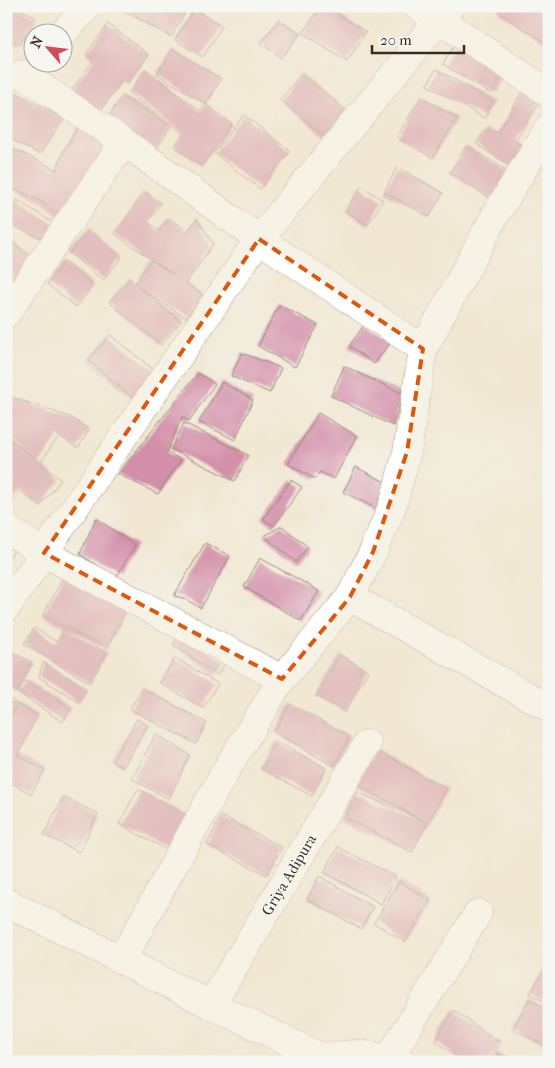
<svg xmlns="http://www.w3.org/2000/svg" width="555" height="1068" font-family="'IM FELL French Canon',serif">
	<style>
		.building { fill: #d38fa9 }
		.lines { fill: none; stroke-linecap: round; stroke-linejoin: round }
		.street-casing { stroke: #968878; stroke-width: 29 }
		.street { stroke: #fff; stroke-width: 28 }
		.marked { fill: none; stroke: #df570d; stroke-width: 4; stroke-dasharray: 10 6; stroke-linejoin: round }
		.labels { text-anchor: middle; stroke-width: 4; stroke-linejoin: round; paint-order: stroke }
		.street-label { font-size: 15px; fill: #3b2a1e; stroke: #f6f6f2 }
	</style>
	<rect width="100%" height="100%" fill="#f6f6f2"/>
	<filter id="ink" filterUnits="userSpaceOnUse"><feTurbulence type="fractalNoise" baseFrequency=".02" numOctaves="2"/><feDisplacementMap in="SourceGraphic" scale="10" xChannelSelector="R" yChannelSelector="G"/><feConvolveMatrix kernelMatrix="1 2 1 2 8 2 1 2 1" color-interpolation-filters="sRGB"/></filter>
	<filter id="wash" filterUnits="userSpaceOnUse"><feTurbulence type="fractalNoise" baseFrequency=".0096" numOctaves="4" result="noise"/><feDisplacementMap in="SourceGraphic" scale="20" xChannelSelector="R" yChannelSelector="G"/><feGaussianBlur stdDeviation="1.12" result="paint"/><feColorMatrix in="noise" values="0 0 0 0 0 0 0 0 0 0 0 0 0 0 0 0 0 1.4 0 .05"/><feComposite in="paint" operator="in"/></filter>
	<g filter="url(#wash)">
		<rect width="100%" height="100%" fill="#f1e7d2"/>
		<g id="blocks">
			<g class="building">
				<polygon points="6,6 16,6 36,18 19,45 6,37"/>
				<polygon points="116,6 189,6 171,37"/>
				<polygon points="321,6 325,6 366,32 347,62 303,33"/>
				<polygon points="502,6 533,6 549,16 549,45 498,12"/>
				<polygon points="194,9 222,26 203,57 175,40"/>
				<polygon points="279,19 300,34 281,58 261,43"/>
				<polygon points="108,24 149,55 127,84 122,80 98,114 69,94 94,59 86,54"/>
				<polygon points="454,46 502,76 491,94 443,64"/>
				<polygon points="173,49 221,79 206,104 157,74"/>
				<polygon points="145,69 200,111 206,104 232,124 201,166 174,146 184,134 129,93"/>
				<polygon points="436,69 493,102 484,118 427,85"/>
				<polygon points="301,74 345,109 324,136 280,100"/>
				<polygon points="525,88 542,99 515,141 526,148 514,168 476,144 485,130 497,133"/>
				<polygon points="6,89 10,89 64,119 40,154 6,137"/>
				<polygon points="122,96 171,126 156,150 107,119"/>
				<polygon points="421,97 457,118 433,158 397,137"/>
				<polygon points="244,115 290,151 260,189 214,153"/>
				<polygon points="80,124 104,142 95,172 62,219 42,202 6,185 6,145 56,170 65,148"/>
				<polygon points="466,146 508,171 493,200 450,173"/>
				<polygon points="397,167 443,193 429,217 384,192"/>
				<polygon points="361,186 383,200 368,225 346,211"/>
				<polygon points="144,192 161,203 148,222 159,231 168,218 188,231 197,218 213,244 186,283 202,294 186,318 138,287 181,321 161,345 109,302 130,278 135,284 151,260 173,274 115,234"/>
				<polygon points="17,200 58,226 49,241 8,224 6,225 6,219"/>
				<polygon points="88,230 122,257 103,280 69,253"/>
				<polygon points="6,237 34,258 15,284 6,277"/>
				<polygon points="64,262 93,285 76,307 47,284"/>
				<polygon points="279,305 318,325 295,367 258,346"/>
				<polygon points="365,324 391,342 374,364 349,346"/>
				<polygon points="110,335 154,370 133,398 88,360"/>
				<polygon points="242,353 281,368 270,393 231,376"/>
				<polygon points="344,366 403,394 393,426 331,396"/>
				<polygon points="198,373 215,384 189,421 182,417 167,452 181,460 158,494 118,474"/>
				<polygon points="222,382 253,400 235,440 199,422"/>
				<polygon points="6,395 72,418 89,430 78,448 59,436 40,463 61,480 40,506 21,491 6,510 6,437 34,458 6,434"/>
				<polygon points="318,413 357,436 334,479 320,472 315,479 288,464"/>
				<polygon points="184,423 248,455 235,481 171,449"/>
				<polygon points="356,467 393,486 381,511 343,492"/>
				<polygon points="291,480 302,487 274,526 263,519"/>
				<polygon points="96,518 135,545 116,578 80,554"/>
				<polygon points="282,526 308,547 296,562 264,536"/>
				<polygon points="6,542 16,548 6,562"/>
				<polygon points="205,543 230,556 201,608 183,598 174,596"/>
				<polygon points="260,558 319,591 301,621 244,587"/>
				<polygon points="65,573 129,605 107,648 43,616"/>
				<polygon points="65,627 107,653 90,683 24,644 34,628 57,642"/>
				<polygon points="181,633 226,663 217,675 173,645"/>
				<polygon points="6,649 32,662 17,692 26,681 71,708 63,722 17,692 6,686"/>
				<polygon points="340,655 368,671 345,712 316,696"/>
				<polygon points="175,658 218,684 203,708 160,683"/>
				<polygon points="43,662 87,689 79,702 39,677"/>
				<polygon points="142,688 207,723 196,744 130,709"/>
				<polygon points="6,696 17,704 38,715 17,755 45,770 31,794 6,780 6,725 16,706 6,720"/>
				<polygon points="290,704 350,737 334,766 274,732"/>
				<polygon points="137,719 148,725 123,767 112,761"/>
				<polygon points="156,734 190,755 169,799 132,779"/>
				<polygon points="276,741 326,768 312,796 261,769"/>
				<polygon points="375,749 446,789 412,852 344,817 357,792 424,821 356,784"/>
				<polygon points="138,789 186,815 167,850 119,824"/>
				<polygon points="63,797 98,814 79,852 44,835"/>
				<polygon points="221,816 282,847 267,875 207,845"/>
				<polygon points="338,847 396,877 381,904 324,872"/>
				<polygon points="319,876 373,907 361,929 307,899"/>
				<polygon points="399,881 431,901 405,942 374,923"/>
				<polygon points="546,966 549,967 549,1004 530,994"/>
				<polygon points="529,999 549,1010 549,1048 513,1029"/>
				<polygon points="453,1010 501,1043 487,1062 463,1062 436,1041"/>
				<polygon points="497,1053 513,1062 493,1062"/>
			</g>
		</g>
	</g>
	<g filter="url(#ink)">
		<use href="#blocks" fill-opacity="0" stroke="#968878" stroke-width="1"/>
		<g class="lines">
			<g class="street-casing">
				<g id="street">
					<polyline points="417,6 438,19 549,93"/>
					<polyline points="62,34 88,6"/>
					<polyline points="22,74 124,142 259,239 423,349"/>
					<polyline points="6,314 124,142"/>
					<polyline points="6,528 44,553 282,679"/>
					<polyline points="350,597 549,708"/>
					<polyline points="6,608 259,239 450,6"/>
					<polyline points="6,902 211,1005 321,1057 319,1062"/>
					<polyline points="122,959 229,765 282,679 350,597 373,552 393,504 407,452 423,349 496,214 549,127"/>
					<polyline points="211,1005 367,744"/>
					<polyline points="321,1057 356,1054 389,1058 403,1062"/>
					<polyline points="389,1058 478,913"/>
				</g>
			</g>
			<use href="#street" class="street"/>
		</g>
	</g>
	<path d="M0 0H555V1068H0ZM259 239 423 349 407 452 373 552 350 597 282 679 44 553Z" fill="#f1e7d2" fill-opacity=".55" fill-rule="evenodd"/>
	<path class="marked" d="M259 239 423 349 407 452 373 552 350 597 282 679 44 553Z"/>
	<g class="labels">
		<g class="street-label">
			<text transform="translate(289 875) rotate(-59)" y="5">Griya Adipura</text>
		</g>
	</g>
	<rect width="555" height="1068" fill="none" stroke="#f6f6f2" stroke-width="25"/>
	<g transform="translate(48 48) rotate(298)"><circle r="24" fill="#f6f6f2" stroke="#aba49d"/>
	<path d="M0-4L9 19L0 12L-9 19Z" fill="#d1495b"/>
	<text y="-8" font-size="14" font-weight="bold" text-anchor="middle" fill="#3b2a1e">N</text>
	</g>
	<path d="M372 45v8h92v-8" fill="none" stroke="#3b2a1e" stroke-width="2.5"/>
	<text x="380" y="45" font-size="15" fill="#3b2a1e" stroke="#f6f6f2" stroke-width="4" paint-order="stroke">20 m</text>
</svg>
